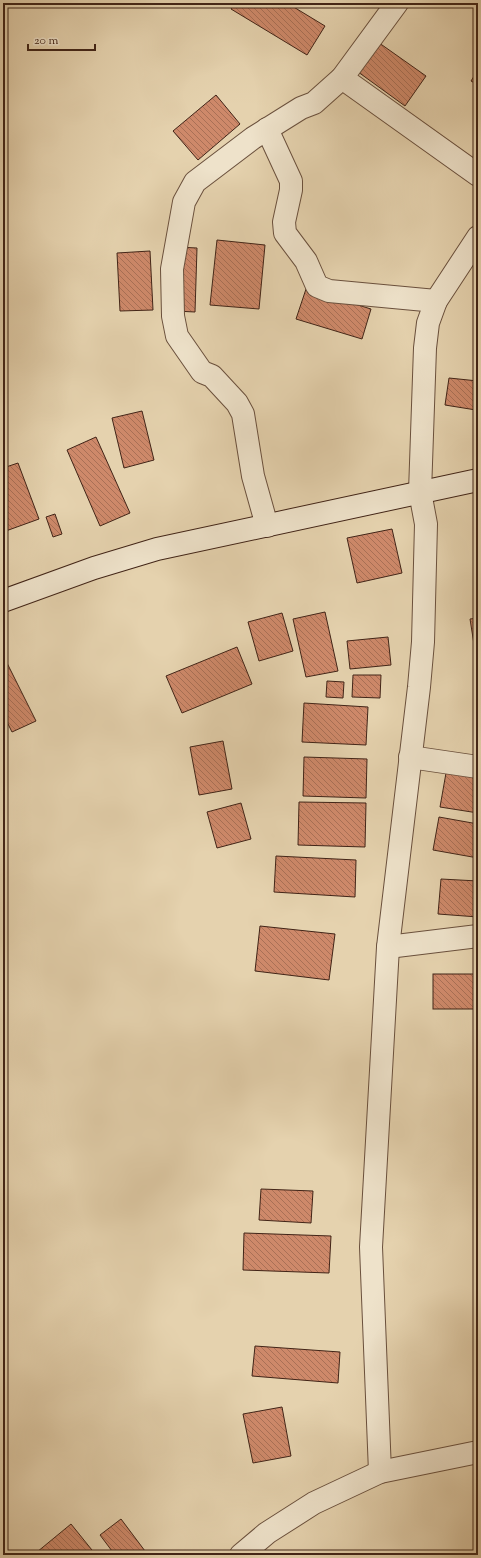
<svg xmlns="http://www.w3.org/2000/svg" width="481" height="1558" font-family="'Sorts Mill Goudy',serif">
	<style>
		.building { fill: url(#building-back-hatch); stroke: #412417 }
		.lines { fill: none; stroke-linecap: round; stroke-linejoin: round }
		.minor-casing { stroke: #6a503d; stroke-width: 24 }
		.secondary-casing { stroke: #412417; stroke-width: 24 }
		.minor { stroke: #eee2ca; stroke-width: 22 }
		.secondary { stroke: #eee2ca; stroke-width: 22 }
	</style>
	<defs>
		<pattern id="building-back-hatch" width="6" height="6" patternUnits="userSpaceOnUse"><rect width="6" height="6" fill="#ce896a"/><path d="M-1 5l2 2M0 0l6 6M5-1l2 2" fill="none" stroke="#a97056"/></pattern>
	</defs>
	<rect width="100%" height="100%" fill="#e5d2ae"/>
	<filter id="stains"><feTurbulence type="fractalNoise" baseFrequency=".005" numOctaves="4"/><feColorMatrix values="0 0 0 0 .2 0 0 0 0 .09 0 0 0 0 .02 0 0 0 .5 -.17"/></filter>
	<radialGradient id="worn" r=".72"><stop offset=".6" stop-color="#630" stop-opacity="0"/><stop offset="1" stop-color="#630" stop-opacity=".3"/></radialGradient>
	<g class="building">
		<polygon points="235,3 287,3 325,26 307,55 231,9"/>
		<polygon points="375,40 426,76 405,106 354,69"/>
		<polygon points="478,70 478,85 471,81"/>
		<polygon points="216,95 240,124 198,160 173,131"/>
		<polygon points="217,240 265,245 259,309 210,305"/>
		<polygon points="177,247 197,248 195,312 175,311"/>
		<polygon points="150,251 153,310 120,311 117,253"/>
		<polygon points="306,289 371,309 362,339 296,319"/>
		<polygon points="449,378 478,381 476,410 445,405"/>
		<polygon points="142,411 154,460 124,468 112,418"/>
		<polygon points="96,437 130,513 100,526 67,450"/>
		<polygon points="18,463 39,519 3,532 3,468"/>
		<polygon points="55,514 62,534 53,537 46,517"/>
		<polygon points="392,529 402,573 357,583 347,538"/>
		<polygon points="325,612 338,671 306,677 293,619"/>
		<polygon points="282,613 293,651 259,661 248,622"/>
		<polygon points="478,618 478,657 476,657 470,619"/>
		<polygon points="388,637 391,665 350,669 347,641"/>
		<polygon points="237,647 252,684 182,713 166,676"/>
		<polygon points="3,655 36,721 12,732 3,714"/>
		<polygon points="353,675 381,675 380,698 352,697"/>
		<polygon points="327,681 344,682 343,698 326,697"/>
		<polygon points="304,703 368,707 366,745 302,742"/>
		<polygon points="223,741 232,789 199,795 190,747"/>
		<polygon points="304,757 367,759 366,798 303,796"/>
		<polygon points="446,773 478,778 478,813 440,807"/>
		<polygon points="299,802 366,803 365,847 298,845"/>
		<polygon points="241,803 251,839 217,848 207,812"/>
		<polygon points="439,817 478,824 478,858 433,850"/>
		<polygon points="276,856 356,860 355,897 274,892"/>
		<polygon points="441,879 478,881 478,917 438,914"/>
		<polygon points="260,926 335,934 329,980 255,971"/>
		<rect x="433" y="974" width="45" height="35"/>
		<polygon points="261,1189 313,1191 311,1223 259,1220"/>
		<polygon points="244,1233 331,1236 329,1273 243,1270"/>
		<polygon points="255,1346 340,1352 338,1383 252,1376"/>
		<polygon points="282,1407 291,1456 253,1463 243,1414"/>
		<polygon points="121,1519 148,1555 115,1555 100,1535"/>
		<polygon points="71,1524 96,1555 39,1555 37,1552"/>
	</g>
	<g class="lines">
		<g class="minor-casing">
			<g id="minor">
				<polyline points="342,78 478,175"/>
				<polyline points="267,129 291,181 291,190 284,222 285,233 306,261 317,286 329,291 436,301"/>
				<polyline points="267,526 253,476 243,414 237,403 212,376 202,372 177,336 173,316 172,269 184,202 195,182 253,138 301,108 314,103 342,78 397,3"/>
				<polyline points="410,757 478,767"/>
				<polyline points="388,947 478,936"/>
				<polyline points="380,1472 371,1247 388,947 419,687 423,642 426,524 420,492 425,348 428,323 436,301 478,237"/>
				<polyline points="241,1555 267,1533 314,1503 380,1472 478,1452"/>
			</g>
		</g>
		<g class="secondary-casing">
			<polyline id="secondary" points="3,601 94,568 157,549 478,480"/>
		</g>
		<use href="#minor" class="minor"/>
		<use href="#secondary" class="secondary"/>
	</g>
	<rect width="481" height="1558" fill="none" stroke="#e5d2ae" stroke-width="16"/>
	<rect x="4" y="4" width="473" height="1550" fill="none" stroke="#412417" stroke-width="2"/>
	<rect x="8" y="8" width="465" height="1542" fill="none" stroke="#412417"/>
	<path d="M28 44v6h67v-6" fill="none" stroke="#412417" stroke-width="2"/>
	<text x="34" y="44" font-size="12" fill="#412417" stroke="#eee2ca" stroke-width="3" paint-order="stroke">20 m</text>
	<rect width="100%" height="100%" filter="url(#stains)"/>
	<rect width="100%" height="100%" fill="url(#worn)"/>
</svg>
